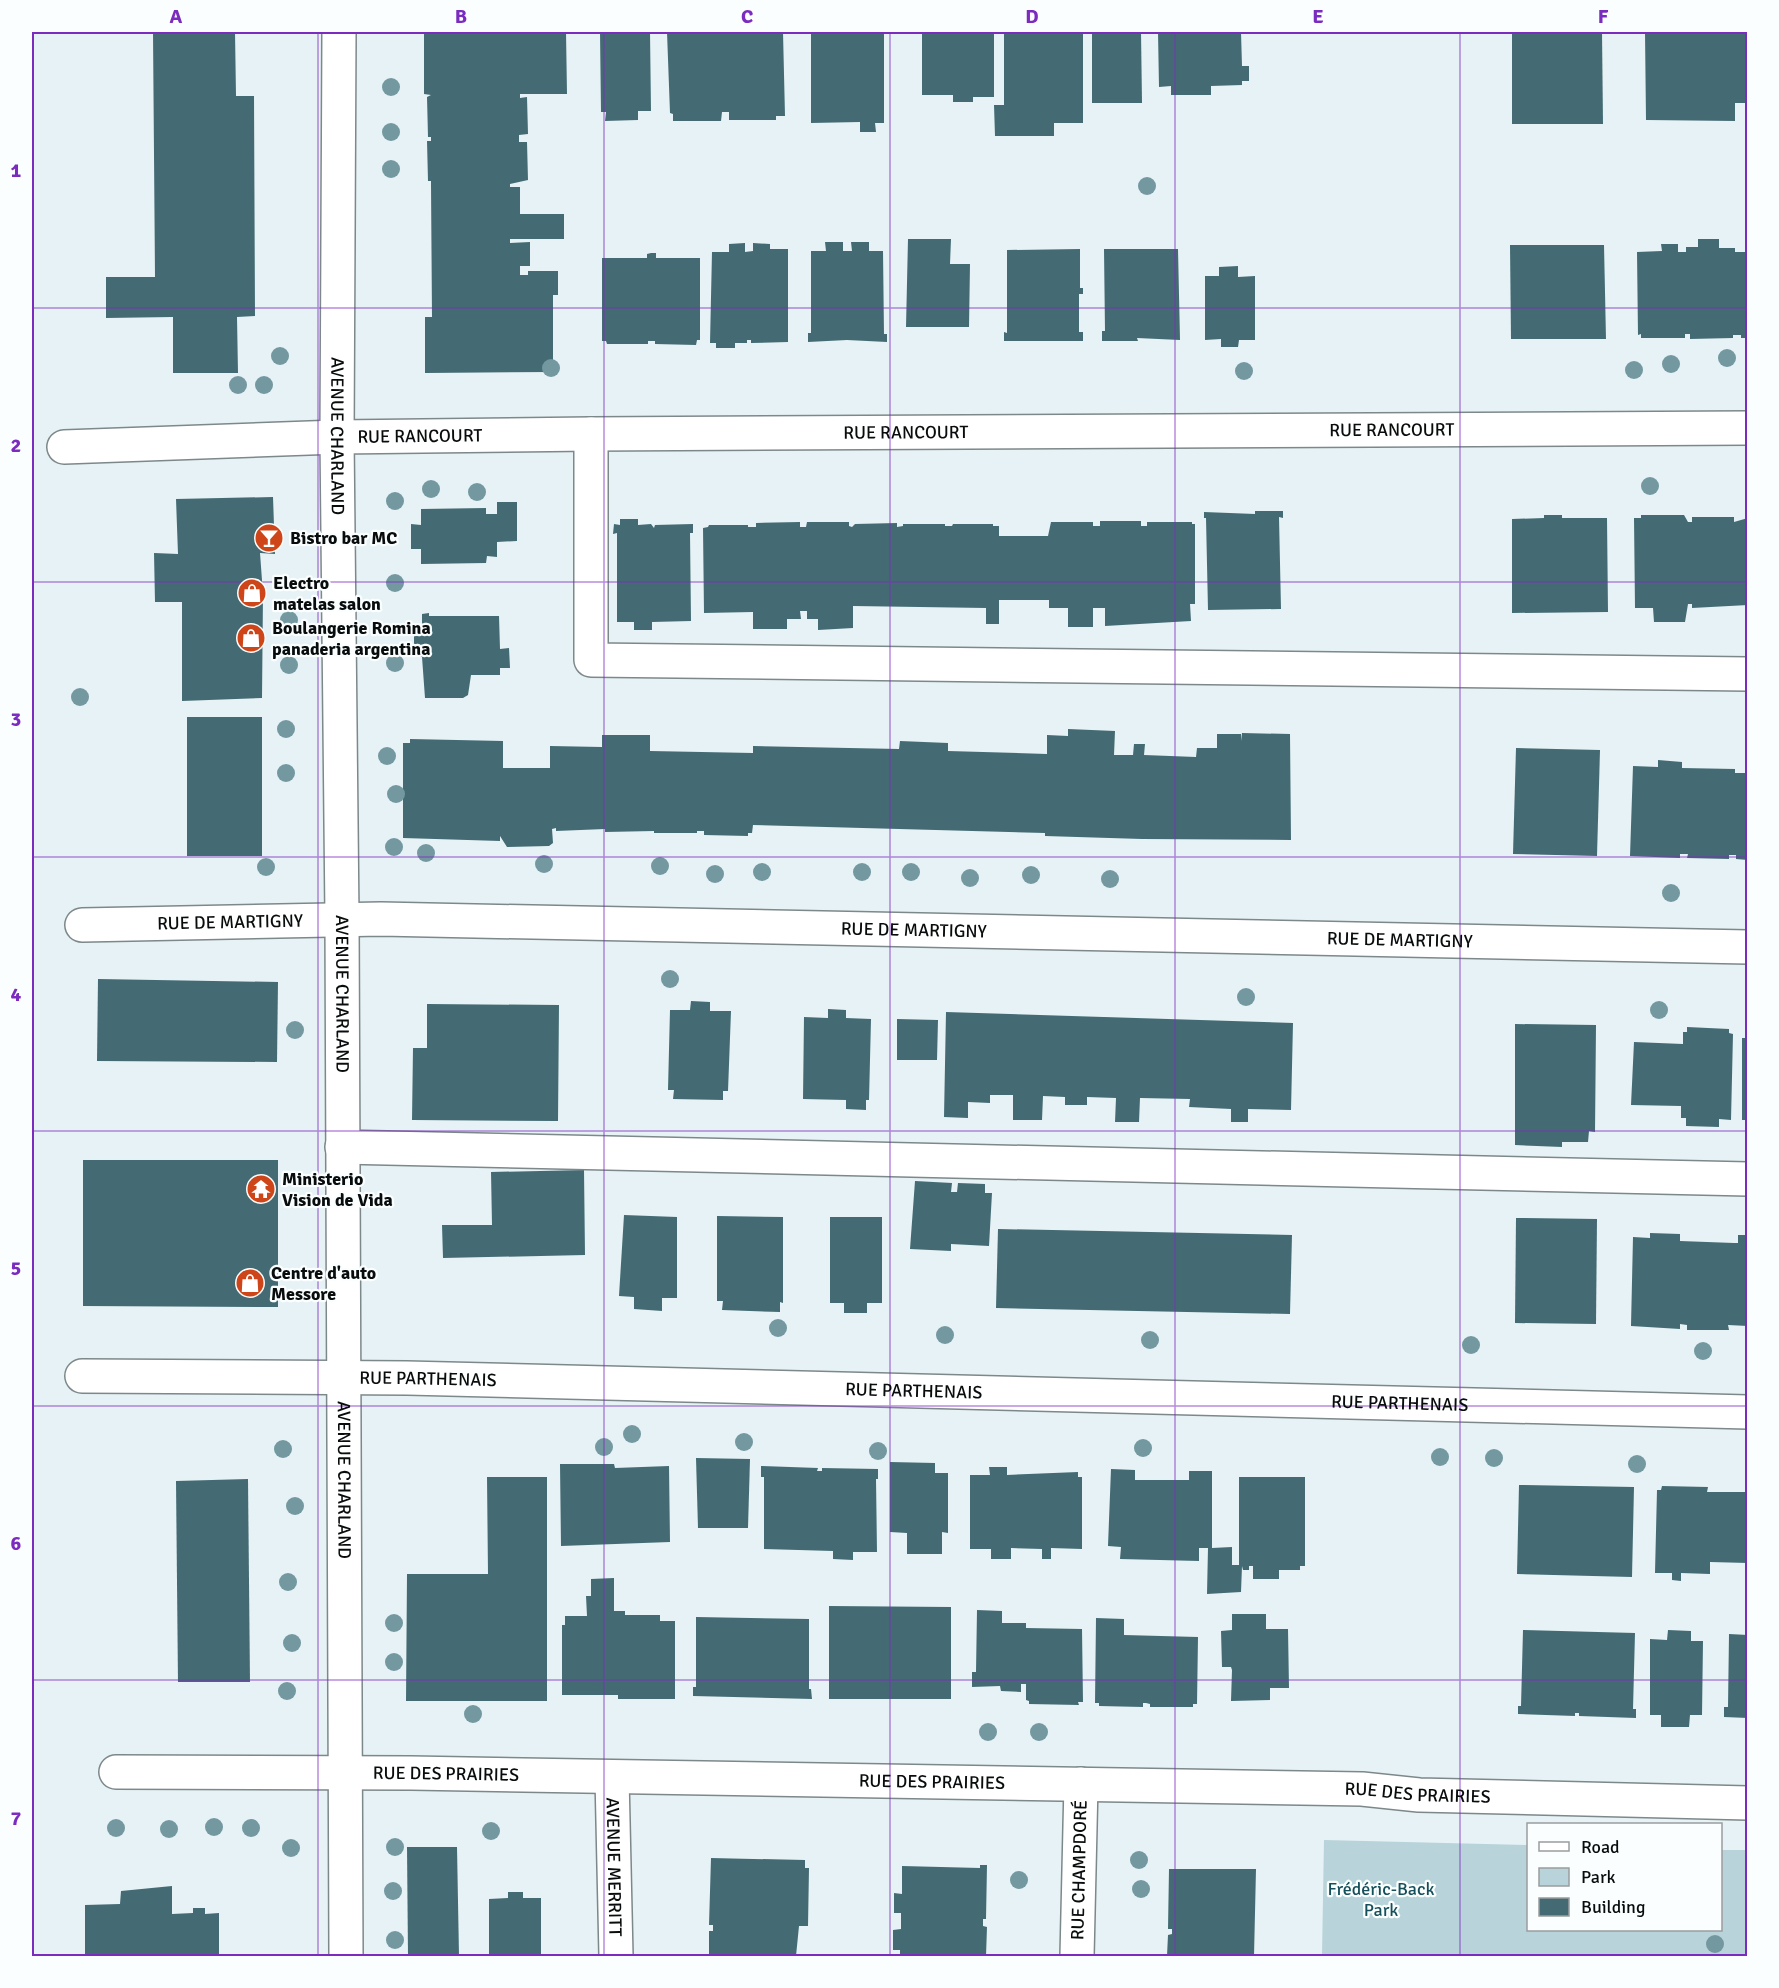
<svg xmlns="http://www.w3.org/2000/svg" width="1779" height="1988" font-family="Signika,sans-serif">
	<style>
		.green { fill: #b8d3d9 }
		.building { fill: #446b73 }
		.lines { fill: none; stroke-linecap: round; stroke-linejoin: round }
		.minor-casing { stroke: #7d888a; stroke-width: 36 }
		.minor { stroke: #fff; stroke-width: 33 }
		.tree { fill: #7398a0 }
		.grid { fill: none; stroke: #7b2cbf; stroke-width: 1.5; stroke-opacity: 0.55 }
		.labels { text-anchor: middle; stroke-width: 4.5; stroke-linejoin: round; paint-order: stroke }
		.street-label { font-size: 18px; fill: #090c0d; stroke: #fbfefe }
		.poi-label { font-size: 18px; font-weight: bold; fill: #090c0d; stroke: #fbfefe; text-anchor: start }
		.park-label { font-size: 18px; fill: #154f5a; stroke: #fbfefe }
		.neatline { fill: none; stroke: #7b2cbf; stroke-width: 2 }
		.grid-label { font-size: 20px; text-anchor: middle; font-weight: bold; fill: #7b2cbf }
	</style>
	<rect width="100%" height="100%" fill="#e6f2f5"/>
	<polygon class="green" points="1324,1840 1528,1845 1528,1930 1720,1930 1721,1850 1747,1850 1747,1956 1322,1956"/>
	<g class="building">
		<polygon points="153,32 235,32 236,96 254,96 255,316 237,317 238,373 173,373 173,317 106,318 106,277 155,277"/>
		<polygon points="424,32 566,32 567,94 520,94 520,98 527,97 528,134 519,135 519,142 527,142 528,180 510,184 510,187 520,187 520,214 564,214 564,239 510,239 510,243 530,242 530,266 520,266 520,275 528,275 528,271 558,271 558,295 553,295 553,372 425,373 425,317 432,317 431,184 431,181 428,181 427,141 431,141 431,137 428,137 427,97 431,95 424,94"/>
		<polygon points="600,32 650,32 651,111 638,111 638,120 605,121 606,112 601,112"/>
		<polygon points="667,32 783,32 785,116 776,116 776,120 729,120 729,112 722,112 721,121 673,121 673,114 670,113"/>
		<polygon points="811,32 884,32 884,123 875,123 876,132 860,132 860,122 811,123"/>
		<polygon points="922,32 994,32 994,97 973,97 973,102 953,102 953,95 922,95"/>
		<polygon points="1004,32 1083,32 1083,123 1054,123 1054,136 995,136 994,105 1004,105"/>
		<polygon points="1092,32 1141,32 1142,103 1092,103"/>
		<polygon points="1158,32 1241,32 1242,66 1249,66 1249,81 1242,81 1242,85 1211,86 1211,95 1171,95 1171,86 1159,87"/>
		<polygon points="1512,32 1602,32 1603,124 1512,124"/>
		<polygon points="1645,32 1748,32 1748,103 1735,103 1735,121 1646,120"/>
		<polygon points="908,239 951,239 950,264 970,264 969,327 906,327"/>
		<polygon points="1698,239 1719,239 1719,248 1735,248 1735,252 1748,252 1748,338 1741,338 1741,335 1733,335 1733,338 1690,339 1690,334 1685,334 1685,338 1641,338 1641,334 1638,335 1637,252 1662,251 1661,244 1678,244 1678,252 1686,252 1686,247 1698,247"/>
		<polygon points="825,242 843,242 843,251 852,251 851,242 869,242 869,251 883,251 884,334 887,334 887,342 847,340 808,342 808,333 811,333 811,251 826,251"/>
		<polygon points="745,243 745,252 753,251 753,243 770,244 770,249 788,249 788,342 751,343 751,340 747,340 747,343 735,343 735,348 716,348 716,343 710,343 712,252 729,252 729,244"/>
		<polygon points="1510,245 1604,245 1606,339 1511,339"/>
		<polygon points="1080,249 1080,288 1083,288 1083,294 1079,294 1079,332 1083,332 1083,341 1004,341 1004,332 1007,333 1007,250"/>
		<polygon points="1104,249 1178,249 1180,340 1137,338 1138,341 1102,341 1102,331 1105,331"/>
		<polygon points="651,253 656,253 656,258 700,258 700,340 697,340 696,345 655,344 655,341 648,341 648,344 607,344 606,341 602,341 602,258 647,258 647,254"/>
		<polygon points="1238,266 1238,277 1255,276 1255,340 1239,340 1238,347 1221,347 1221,339 1205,340 1205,276 1219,276 1219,267"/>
		<polygon points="273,497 275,554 260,553 263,594 262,698 182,701 182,602 155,602 154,553 178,554 176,499"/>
		<polygon points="497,502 517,502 517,541 497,542 497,557 487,556 486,563 421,564 421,549 411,549 411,524 421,525 421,509 486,508 486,514 497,514"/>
		<polygon points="1255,511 1283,511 1283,518 1279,517 1281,609 1208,610 1206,518 1204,518 1204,512 1255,514"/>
		<polygon points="1544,515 1562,515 1562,518 1607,518 1608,612 1512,613 1512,519 1544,518"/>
		<polygon points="1641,515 1684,515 1688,522 1692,522 1692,517 1734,517 1734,522 1748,518 1748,605 1692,608 1692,604 1688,604 1685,622 1654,622 1653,608 1635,608 1634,518 1641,518"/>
		<polygon points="620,519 638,519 638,525 651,524 654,528 655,525 693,524 693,533 690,533 691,621 652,622 652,630 634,630 634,622 617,622 617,533 613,534 614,524 620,525"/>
		<polygon points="1100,521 1141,521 1141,526 1147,526 1147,522 1192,522 1192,524 1195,524 1195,604 1190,604 1191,621 1105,626 1105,608 1093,608 1093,627 1068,627 1068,608 1049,608 1049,600 999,600 999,624 986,624 986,608 853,606 853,628 818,630 818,619 807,619 807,611 800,611 801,619 787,619 787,629 753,629 753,612 704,613 703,528 708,527 709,525 748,525 748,527 756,527 756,523 800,522 800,527 806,527 807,522 849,522 849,526 852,527 855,524 897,523 897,527 903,526 903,524 945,524 945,526 952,526 953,524 993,524 993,526 999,526 999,536 1048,536 1051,522 1093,522 1093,526 1100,526"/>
		<polygon points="429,613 429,616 499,616 500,649 509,648 510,668 500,668 500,675 471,675 468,695 463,698 425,698 422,657 414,657 414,635 422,634 422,614"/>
		<rect x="187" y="717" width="75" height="139"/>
		<polygon points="1068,729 1115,731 1114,755 1133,755 1134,744 1145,744 1144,755 1196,757 1197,748 1217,748 1217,734 1241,734 1241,741 1242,733 1290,734 1291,840 1142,839 1045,836 1045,833 753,825 752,833 748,833 748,836 704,835 704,831 697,831 697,833 654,833 654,831 605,832 605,829 556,831 556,828 552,829 553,843 549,846 507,847 500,836 500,841 403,838 403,743 410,743 410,739 503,741 503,768 550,768 550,746 602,747 602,735 650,735 650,751 753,753 753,746 899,749 900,741 948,743 948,751 1047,754 1047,735 1068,736"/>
		<polygon points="1516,748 1600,750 1597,856 1513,854"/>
		<polygon points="1658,760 1682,762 1682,768 1735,769 1735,773 1748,773 1748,860 1736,859 1736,855 1729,855 1729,859 1687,858 1688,854 1680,854 1680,858 1630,856 1633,766 1658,767"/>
		<polygon points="98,979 278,982 277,1062 97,1061"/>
		<polygon points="691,1001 710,1002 710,1011 731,1011 728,1091 723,1091 723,1100 673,1099 674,1090 668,1090 670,1010 690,1010"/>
		<polygon points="427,1004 559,1005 558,1121 412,1120 413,1048 427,1048"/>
		<polygon points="828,1009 846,1010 846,1018 871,1019 869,1100 866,1100 866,1110 846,1109 846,1100 803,1099 804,1017 828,1018"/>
		<polygon points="946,1012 1293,1023 1291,1110 1248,1109 1248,1122 1231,1122 1231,1109 1189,1107 1190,1099 1140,1098 1139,1122 1115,1122 1116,1098 1087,1097 1087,1105 1065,1105 1065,1097 1043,1096 1042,1120 1013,1120 1013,1095 990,1095 990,1103 968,1102 968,1118 944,1117"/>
		<polygon points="897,1019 938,1020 937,1060 897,1060"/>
		<polygon points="1515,1024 1596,1025 1595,1132 1589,1131 1588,1142 1562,1142 1562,1147 1515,1145"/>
		<polygon points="1687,1027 1729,1029 1729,1033 1733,1034 1731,1120 1719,1119 1719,1127 1686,1126 1686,1118 1681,1118 1681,1106 1631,1105 1634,1042 1683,1044 1683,1032 1687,1032"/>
		<rect x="1742" y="1038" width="6" height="82"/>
		<polygon points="83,1160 278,1160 278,1307 83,1306"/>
		<polygon points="584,1170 585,1255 443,1258 442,1225 492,1225 491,1172"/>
		<polygon points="915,1181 952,1183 951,1192 957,1192 958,1183 985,1184 985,1193 992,1193 989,1246 951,1244 951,1251 910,1249"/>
		<polygon points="624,1215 677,1217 677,1298 662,1298 662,1311 634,1309 634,1297 619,1296"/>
		<polygon points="717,1216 783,1217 783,1303 780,1302 780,1312 722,1310 723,1301 717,1301"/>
		<polygon points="830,1217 882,1217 882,1303 867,1303 867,1313 844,1313 844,1303 830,1303"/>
		<polygon points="1516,1218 1597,1219 1596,1324 1515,1323"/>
		<polygon points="998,1229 1292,1235 1290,1314 996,1308"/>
		<polygon points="1650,1233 1680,1234 1680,1241 1734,1243 1738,1243 1738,1235 1748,1235 1748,1326 1728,1325 1729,1330 1687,1330 1687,1325 1680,1324 1680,1329 1631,1326 1633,1237 1650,1238"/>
		<polygon points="696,1458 750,1459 748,1528 698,1528"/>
		<polygon points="890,1462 935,1463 935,1473 948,1473 948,1533 942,1532 942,1554 907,1554 907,1533 890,1532"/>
		<polygon points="560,1464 614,1464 615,1468 669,1466 670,1542 561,1546"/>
		<polygon points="761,1466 818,1468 817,1471 822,1471 822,1468 878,1469 878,1479 876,1479 877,1552 853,1552 853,1560 833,1559 833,1551 764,1549 764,1477 761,1477"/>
		<polygon points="989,1467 1007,1467 1007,1475 1078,1472 1078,1477 1082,1477 1082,1549 1051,1548 1051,1559 1042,1559 1042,1549 1011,1548 1011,1559 991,1559 991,1549 970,1549 970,1475 990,1475"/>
		<polygon points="1111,1469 1135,1470 1135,1480 1189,1480 1189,1471 1212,1471 1212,1548 1232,1547 1232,1565 1239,1565 1239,1477 1305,1477 1305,1566 1300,1566 1300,1570 1279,1570 1279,1579 1253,1579 1253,1566 1249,1566 1249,1570 1243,1570 1242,1566 1241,1592 1207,1594 1208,1548 1199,1548 1199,1561 1120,1559 1121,1547 1108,1546"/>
		<polygon points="487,1477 547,1477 547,1701 406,1701 407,1574 488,1574"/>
		<polygon points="248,1479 250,1682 178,1682 176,1481"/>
		<polygon points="1519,1485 1634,1487 1632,1577 1517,1574"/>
		<polygon points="1662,1486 1708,1487 1707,1492 1748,1492 1748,1563 1710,1562 1710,1574 1681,1573 1681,1581 1672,1580 1672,1573 1655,1573 1657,1490 1661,1490"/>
		<polygon points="614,1578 614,1611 625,1611 625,1615 660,1615 660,1621 675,1621 675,1699 618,1699 618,1695 562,1695 562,1625 565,1625 565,1616 587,1616 586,1596 591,1596 591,1579"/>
		<polygon points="829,1606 951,1607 951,1699 829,1699"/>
		<polygon points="977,1610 1002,1611 1002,1623 1026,1623 1026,1628 1082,1629 1083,1702 1078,1702 1079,1705 1029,1704 1029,1701 1026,1700 1026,1684 1021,1684 1021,1692 1001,1691 1000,1686 972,1687 972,1672 976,1672"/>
		<polygon points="1232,1614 1266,1614 1266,1629 1288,1629 1289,1688 1270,1688 1270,1700 1231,1701 1232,1670 1231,1667 1222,1667 1221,1631 1232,1630"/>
		<polygon points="696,1617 809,1619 809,1689 811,1689 812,1699 693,1696 693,1687 696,1687"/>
		<polygon points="1096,1618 1124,1619 1124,1635 1198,1637 1197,1704 1193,1704 1193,1707 1150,1707 1150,1704 1146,1703 1143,1703 1143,1707 1099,1706 1099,1703 1095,1703"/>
		<polygon points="1523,1630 1635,1633 1633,1709 1636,1709 1636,1718 1579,1716 1579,1713 1575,1713 1575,1716 1518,1714 1518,1706 1521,1706"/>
		<polygon points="1668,1630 1691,1631 1691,1641 1703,1641 1702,1715 1690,1715 1689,1727 1661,1727 1661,1715 1650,1715 1650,1639 1667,1640"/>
		<polygon points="1729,1634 1748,1635 1748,1718 1724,1717 1724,1707 1728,1707"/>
		<polygon points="407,1847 457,1847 459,1956 408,1956"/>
		<polygon points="711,1858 805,1860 805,1868 809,1868 808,1926 799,1926 796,1956 709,1956 709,1931 713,1931 713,1925 709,1925"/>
		<polygon points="980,1865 987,1865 986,1919 983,1919 983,1926 987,1927 986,1956 900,1956 900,1950 893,1950 893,1930 901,1929 901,1913 894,1913 894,1893 902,1894 902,1866 980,1868"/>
		<polygon points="1169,1869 1256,1869 1254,1956 1167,1956 1168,1935 1172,1934 1172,1929 1168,1929"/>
		<polygon points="172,1886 172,1914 193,1913 193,1908 205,1908 205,1914 219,1913 219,1956 85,1956 85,1905 120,1904 121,1891"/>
		<polygon points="508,1892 523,1892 523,1898 541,1898 541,1956 489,1956 489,1899 508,1898"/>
	</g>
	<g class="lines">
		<g class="minor-casing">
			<g id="minor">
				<path id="s1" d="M339 32 337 437 342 918 346 1956"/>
				<polyline points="591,434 591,660 1748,674"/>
				<path id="s2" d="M64 447 337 437 591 434 1748 428"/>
				<path id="s3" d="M82 925 381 919 1748 947"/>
				<polyline points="342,1147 1748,1179"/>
				<path id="s4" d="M82 1376 407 1378 1748 1412"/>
				<path id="s5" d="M116 1772 411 1773 1362 1789 1419 1795 1748 1803"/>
				<path id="s6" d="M612 1777 616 1956"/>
				<path id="s7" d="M1077 1956 1081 1784"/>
			</g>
		</g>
		<use href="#minor" class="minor"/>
	</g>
	<g class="tree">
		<circle cx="391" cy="87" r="9"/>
		<circle cx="391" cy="132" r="9"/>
		<circle cx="391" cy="169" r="9"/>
		<circle cx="1147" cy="186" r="9"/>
		<circle cx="280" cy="356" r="9"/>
		<circle cx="1727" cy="358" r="9"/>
		<circle cx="1671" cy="364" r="9"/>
		<circle cx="551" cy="368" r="9"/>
		<circle cx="1634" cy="370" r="9"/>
		<circle cx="1244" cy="371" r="9"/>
		<circle cx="238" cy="385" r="9"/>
		<circle cx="264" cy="385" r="9"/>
		<circle cx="1650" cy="486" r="9"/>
		<circle cx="431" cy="489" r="9"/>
		<circle cx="477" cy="492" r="9"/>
		<circle cx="395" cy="501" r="9"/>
		<circle cx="395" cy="583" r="9"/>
		<circle cx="289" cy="620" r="9"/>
		<circle cx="395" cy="663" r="9"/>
		<circle cx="289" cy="665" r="9"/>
		<circle cx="80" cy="697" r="9"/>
		<circle cx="286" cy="729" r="9"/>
		<circle cx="387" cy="756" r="9"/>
		<circle cx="286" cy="773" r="9"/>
		<circle cx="396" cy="794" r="9"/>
		<circle cx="394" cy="847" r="9"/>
		<circle cx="426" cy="853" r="9"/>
		<circle cx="544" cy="864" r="9"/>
		<circle cx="660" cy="866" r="9"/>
		<circle cx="266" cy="867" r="9"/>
		<circle cx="762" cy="872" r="9"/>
		<circle cx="862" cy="872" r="9"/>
		<circle cx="911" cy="872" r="9"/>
		<circle cx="715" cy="874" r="9"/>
		<circle cx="1031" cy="875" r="9"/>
		<circle cx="970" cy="878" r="9"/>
		<circle cx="1110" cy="879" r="9"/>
		<circle cx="1671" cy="893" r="9"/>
		<circle cx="670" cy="979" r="9"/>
		<circle cx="1246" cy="997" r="9"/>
		<circle cx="1659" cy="1010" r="9"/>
		<circle cx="295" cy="1030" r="9"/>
		<circle cx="778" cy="1328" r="9"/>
		<circle cx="945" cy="1335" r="9"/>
		<circle cx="1150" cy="1340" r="9"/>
		<circle cx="1471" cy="1345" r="9"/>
		<circle cx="1703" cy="1351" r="9"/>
		<circle cx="632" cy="1434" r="9"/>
		<circle cx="744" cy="1442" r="9"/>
		<circle cx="604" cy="1447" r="9"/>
		<circle cx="1143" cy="1448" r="9"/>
		<circle cx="283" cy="1449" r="9"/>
		<circle cx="878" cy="1451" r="9"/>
		<circle cx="1440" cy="1457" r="9"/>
		<circle cx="1494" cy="1458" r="9"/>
		<circle cx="1637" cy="1464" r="9"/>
		<circle cx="295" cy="1506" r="9"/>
		<circle cx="288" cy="1582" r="9"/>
		<circle cx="394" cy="1623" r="9"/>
		<circle cx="292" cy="1643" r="9"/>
		<circle cx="394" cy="1662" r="9"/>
		<circle cx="287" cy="1691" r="9"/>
		<circle cx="473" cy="1714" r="9"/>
		<circle cx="988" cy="1732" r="9"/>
		<circle cx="1039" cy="1732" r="9"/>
		<circle cx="214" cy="1827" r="9"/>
		<circle cx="116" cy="1828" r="9"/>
		<circle cx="251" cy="1828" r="9"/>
		<circle cx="169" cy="1829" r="9"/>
		<circle cx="491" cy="1831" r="9"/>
		<circle cx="395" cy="1847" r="9"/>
		<circle cx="291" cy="1848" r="9"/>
		<circle cx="1139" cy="1860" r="9"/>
		<circle cx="1019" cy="1880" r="9"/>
		<circle cx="1141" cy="1889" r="9"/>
		<circle cx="393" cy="1891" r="9"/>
		<circle cx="395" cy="1940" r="9"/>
		<circle cx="1715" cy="1944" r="9"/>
	</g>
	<path class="grid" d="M318 32V1956M604 32V1956M890 32V1956M1175 32V1956M1460 32V1956M32 308H1748M32 582H1748M32 857H1748M32 1131H1748M32 1406H1748M32 1680H1748"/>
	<defs>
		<g id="bar-disc" transform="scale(1.5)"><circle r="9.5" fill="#cd4518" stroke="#fbfefe"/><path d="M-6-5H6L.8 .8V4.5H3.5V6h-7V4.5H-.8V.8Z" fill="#fff"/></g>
		<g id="shop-disc" transform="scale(1.5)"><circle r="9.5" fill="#cd4518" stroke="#fbfefe"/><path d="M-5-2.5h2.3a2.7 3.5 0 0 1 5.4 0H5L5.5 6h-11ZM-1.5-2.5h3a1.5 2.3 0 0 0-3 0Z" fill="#fff"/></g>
		<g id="temple-disc" transform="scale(1.5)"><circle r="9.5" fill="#cd4518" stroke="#fbfefe"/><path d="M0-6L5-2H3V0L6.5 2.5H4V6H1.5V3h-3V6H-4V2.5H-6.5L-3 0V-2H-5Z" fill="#fff"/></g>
	</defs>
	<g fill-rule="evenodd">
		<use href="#bar-disc" x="269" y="538"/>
		<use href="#shop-disc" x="252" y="593"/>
		<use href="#shop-disc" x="251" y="638"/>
		<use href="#temple-disc" x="261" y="1189"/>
		<use href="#shop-disc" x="250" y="1283"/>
	</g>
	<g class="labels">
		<g class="street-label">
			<text dy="6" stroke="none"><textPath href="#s2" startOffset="1328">RUE RANCOURT</textPath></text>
			<text dy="6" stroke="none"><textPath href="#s2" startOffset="842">RUE RANCOURT</textPath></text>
			<text dy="6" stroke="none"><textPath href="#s1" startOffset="404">AVENUE CHARLAND</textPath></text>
			<text dy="6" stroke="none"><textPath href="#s2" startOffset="356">RUE RANCOURT</textPath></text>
			<text dy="6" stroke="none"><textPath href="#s3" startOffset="148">RUE DE MARTIGNY</textPath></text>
			<text dy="6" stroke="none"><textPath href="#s3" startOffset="832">RUE DE MARTIGNY</textPath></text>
			<text dy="6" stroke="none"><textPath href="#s3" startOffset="1318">RUE DE MARTIGNY</textPath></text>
			<text dy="6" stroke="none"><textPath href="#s1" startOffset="962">AVENUE CHARLAND</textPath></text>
			<text dy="6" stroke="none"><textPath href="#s4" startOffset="346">RUE PARTHENAIS</textPath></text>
			<text dy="6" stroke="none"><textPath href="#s4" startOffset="832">RUE PARTHENAIS</textPath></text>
			<text dy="6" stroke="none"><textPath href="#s4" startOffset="1318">RUE PARTHENAIS</textPath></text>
			<text dy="6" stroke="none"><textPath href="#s1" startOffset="1448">AVENUE CHARLAND</textPath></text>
			<text dy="6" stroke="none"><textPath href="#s5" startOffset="330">RUE DES PRAIRIES</textPath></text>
			<text dy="6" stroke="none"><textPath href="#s5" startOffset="816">RUE DES PRAIRIES</textPath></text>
			<text dy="6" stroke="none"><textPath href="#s5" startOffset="1302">RUE DES PRAIRIES</textPath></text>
			<text dy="6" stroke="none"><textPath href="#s6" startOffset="90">AVENUE MERRITT</textPath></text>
			<text dy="6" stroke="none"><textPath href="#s7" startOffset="86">RUE CHAMPDORÉ</textPath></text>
		</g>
		<g class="poi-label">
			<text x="290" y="544">Bistro bar MC</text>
			<text x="273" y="589">Electro<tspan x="273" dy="21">matelas salon</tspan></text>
			<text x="272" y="634">Boulangerie Romina<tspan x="272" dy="21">panaderia argentina</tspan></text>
			<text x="282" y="1185">Ministerio<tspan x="282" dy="21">Vision de Vida</tspan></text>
			<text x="271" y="1279">Centre d'auto<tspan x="271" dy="21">Messore</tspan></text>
		</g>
		<g class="park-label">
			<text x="1381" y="1895">Frédéric-Back<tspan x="1381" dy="21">Park</tspan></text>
		</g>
	</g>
	<rect width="1779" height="1988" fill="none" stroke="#fbfefe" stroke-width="66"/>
	<rect x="1527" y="1823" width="195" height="108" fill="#fbfefe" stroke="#9a9d9e" stroke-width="1.5"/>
	<rect x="1539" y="1842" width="30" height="9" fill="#ffffff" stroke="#9a9d9e" stroke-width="1.5"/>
	<text x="1581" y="1853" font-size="18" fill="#090c0d">Road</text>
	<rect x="1539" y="1868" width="30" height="18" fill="#b8d3d9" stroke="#9a9d9e" stroke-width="1.5"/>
	<text x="1581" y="1883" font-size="18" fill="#090c0d">Park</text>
	<rect x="1539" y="1898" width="30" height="18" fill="#446b73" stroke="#9a9d9e" stroke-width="1.5"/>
	<text x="1581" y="1913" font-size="18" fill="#090c0d">Building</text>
	<rect x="33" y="33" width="1713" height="1922" class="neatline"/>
	<g class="grid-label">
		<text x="176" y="23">A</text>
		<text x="461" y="23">B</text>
		<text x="747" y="23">C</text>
		<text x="1032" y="23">D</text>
		<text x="1318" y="23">E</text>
		<text x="1603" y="23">F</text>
		<text x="16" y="177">1</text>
		<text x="16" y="452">2</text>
		<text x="16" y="726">3</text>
		<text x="16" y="1001">4</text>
		<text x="16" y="1275">5</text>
		<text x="16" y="1550">6</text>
		<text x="16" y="1825">7</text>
	</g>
</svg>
